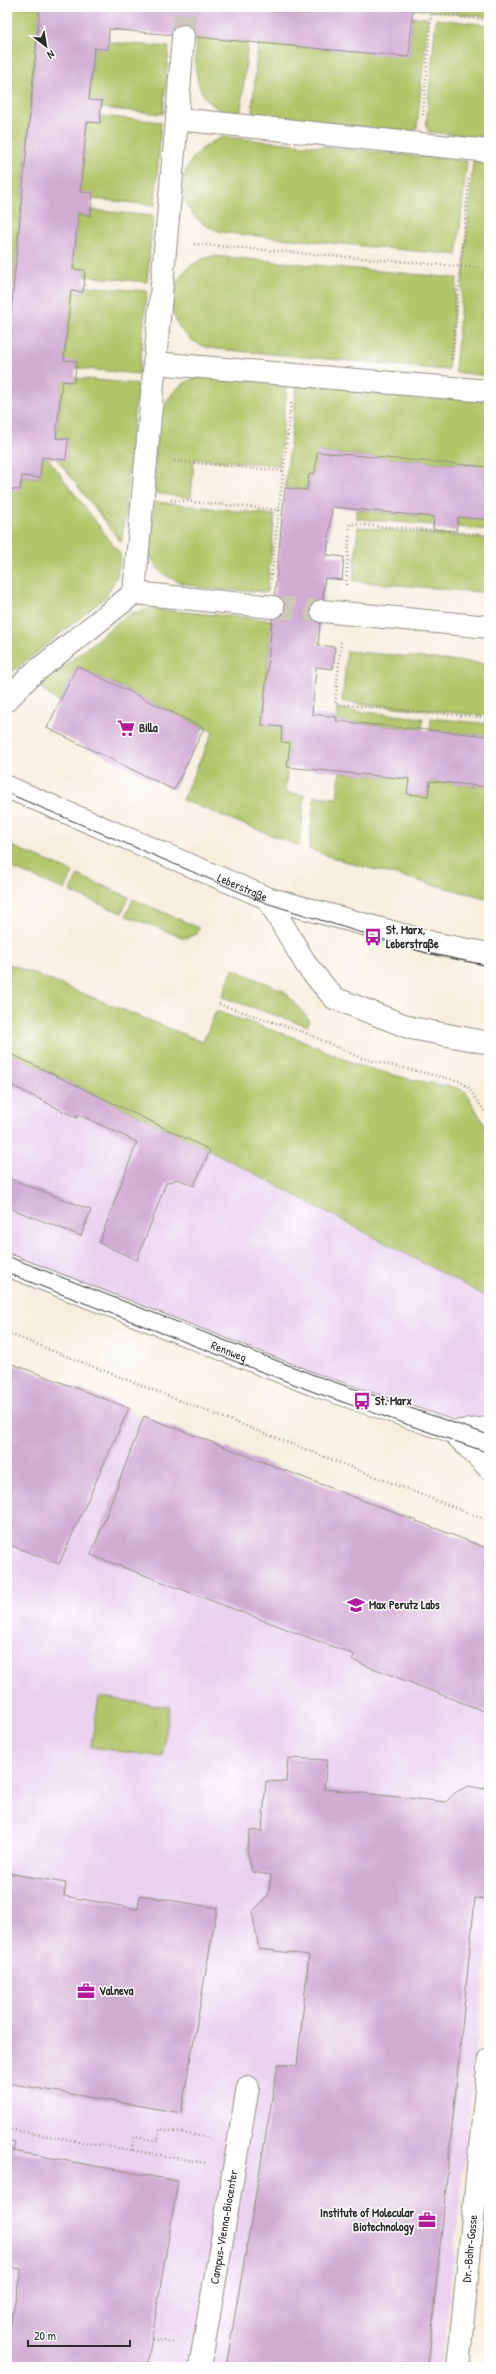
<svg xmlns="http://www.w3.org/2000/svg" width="496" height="2374" font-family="'Patrick Hand',sans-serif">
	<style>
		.built { fill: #e9d2ee }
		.green { fill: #b2c569; stroke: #6e784a }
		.building { fill: #d0acd3 }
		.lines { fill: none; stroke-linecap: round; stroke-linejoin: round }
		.minor-tunnel { stroke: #cdc8ba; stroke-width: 22; stroke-dasharray: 22 11; stroke-linecap: butt }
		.minor-casing { stroke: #908d84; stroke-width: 24 }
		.major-casing { stroke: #908d84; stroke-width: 24 }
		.path { stroke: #908d84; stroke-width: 2.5; stroke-dasharray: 1 3; stroke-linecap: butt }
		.minor { stroke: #fff; stroke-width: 22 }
		.major { stroke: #fff; stroke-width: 22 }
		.tram { stroke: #2b2b2b; stroke-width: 1 }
		.labels { text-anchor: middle; stroke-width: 3; stroke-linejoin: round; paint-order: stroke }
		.poi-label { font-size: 12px; font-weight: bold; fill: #2b2b2b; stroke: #fff; text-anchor: start }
		.street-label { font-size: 12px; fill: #2b2b2b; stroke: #fff }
	</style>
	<rect width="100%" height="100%" fill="#fff"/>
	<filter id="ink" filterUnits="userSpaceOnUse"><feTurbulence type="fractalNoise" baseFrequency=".025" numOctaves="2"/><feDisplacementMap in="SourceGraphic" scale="8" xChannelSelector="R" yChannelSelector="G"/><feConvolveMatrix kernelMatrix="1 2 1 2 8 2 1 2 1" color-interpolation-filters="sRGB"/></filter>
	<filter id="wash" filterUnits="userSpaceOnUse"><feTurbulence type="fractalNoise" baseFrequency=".012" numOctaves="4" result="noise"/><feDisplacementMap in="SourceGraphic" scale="16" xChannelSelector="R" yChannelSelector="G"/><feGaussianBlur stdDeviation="0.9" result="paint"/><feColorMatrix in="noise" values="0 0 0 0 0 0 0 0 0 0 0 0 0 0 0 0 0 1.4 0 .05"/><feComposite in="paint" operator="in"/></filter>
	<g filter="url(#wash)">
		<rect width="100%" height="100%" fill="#f6efde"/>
		<g class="built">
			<polygon points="7,1052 210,1150 489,1298 489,1451 7,1275"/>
			<polygon points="7,1365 489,1550 489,1931 442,2367 7,2367"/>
		</g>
		<g class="green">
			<polygon points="11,7 40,7 7,355 7,45"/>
			<polygon points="413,7 489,7 489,17 413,9"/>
			<polygon points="413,17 428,18 417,127 412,131 255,118 252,112 258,43 409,56"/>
			<polygon points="436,19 489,25 489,138 429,132 426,126"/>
			<path d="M197 37 248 42 241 110 238 115C194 108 193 74 197 37Z"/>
			<polygon points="108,42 169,47 163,114 101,108 102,101 89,100 94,48 108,49"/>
			<polygon points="100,116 161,122 155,205 92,199 80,192 87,122 100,123"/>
			<path d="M224 137 467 161 457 255 227 233C167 221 170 155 224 137Z"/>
			<polygon points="473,161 489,162 489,376 455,372"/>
			<polygon points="91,210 153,216 147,282 85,276 85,270 73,269 78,214 91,216"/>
			<path d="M214 256 457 278 448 370 216 349C158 341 158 266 214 256Z"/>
			<polygon points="84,286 147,291 139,374 76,368 64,360 71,291 83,292"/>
			<path d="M206 376 287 383 279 465 194 459 191 498 155 493C157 449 148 385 206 376Z"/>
			<polygon points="75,378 137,384 122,541 119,540 57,459 66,459 68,439 56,438 62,381 74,382"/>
			<polygon points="297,384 489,401 489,467 318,452 315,474 309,474 307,490 285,488"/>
			<polygon points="42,457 47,457 121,555 117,576 106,597 7,676 7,489 20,490 22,476 40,478"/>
			<path d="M155 502 275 515 267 592C233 589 157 595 150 551 147 535 152 518 155 502Z"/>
			<polygon points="357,510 434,517 433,525 357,519"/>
			<polygon points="458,517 489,520 489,530 457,527"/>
			<polygon points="358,527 489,539 489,593 353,581"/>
			<polygon points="151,609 272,620 262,724 282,727 281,742 290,743 285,793 305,795 299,846 182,800 213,732 77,666 59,703 39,687 122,619 132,613"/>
			<polygon points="347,651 489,664 489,716 342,702"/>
			<polygon points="337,709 423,718 422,729 336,721"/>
			<polygon points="431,718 489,724 489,736 430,730"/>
			<polygon points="340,772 409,779 407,794 428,796 430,781 489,787 489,899 349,863 309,849 314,796 337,798"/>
			<polygon points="7,844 73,872 65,890 7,866"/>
			<polygon points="78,875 129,897 122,913 70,892"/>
			<polygon points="133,899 199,928 197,934 185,938 126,916"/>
			<polygon points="7,963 203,1042 216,1011 304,1041 357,1065 409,1079 458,1088 466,1092 489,1133 489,1298 210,1150 7,1052"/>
			<polygon points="233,969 284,991 310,1021 307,1026 222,997"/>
			<polygon points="99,1697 170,1707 162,1757 91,1747"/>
		</g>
		<g id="blocks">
			<g class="building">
				<polygon points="40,7 413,7 409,57 109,29 108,49 94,48 89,100 102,101 101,108 100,123 87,122 80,192 93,193 91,210 91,216 78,214 73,269 85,270 84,286 83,292 71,291 64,360 77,361 74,382 62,381 56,438 68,439 66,460 42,457 40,478 22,476 20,490 7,489 7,355"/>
				<polygon points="317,452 489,467 489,520 458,517 456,531 433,529 434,517 332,507 327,555 344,557 342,580 325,578 318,645 335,647 333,669 316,667 312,714 337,717 336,721 489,736 489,787 430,781 428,796 407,794 409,779 287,767 290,743 281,742 282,727 262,725 285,488 307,490 309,474 315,474"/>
				<polygon points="77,666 204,728 174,790 47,728"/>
				<polygon points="7,1052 210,1150 194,1186 178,1179 166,1183 137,1260 99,1243 137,1142 78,1114 77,1118 11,1085 7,1092"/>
				<polygon points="11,1179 91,1210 81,1236 7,1207 7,1190"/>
				<polygon points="7,1362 129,1408 59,1564 7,1544"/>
				<polygon points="144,1416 489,1549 489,1713 352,1660 355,1655 91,1555"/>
				<polygon points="288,1758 327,1760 324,1789 446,1802 456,1792 469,1786 484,1789 489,1776 489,1899 475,1898 428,2367 226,2367 278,2064 297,2066 309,1955 259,1949 252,1912 268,1896 271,1875 252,1872 247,1849 250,1830 262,1831 266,1781 286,1782"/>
				<polygon points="7,1873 66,1883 64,1896 138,1909 140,1895 217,1908 181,2113 7,2083"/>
				<polygon points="7,2141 15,2142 13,2151 178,2181 147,2367 7,2367 7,2344 21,2269 9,2267 7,2271"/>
			</g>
		</g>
	</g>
	<g filter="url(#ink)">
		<use href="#blocks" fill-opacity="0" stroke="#908d84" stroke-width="1"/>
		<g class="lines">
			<g class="minor-tunnel">
				<polyline points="183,36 185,7"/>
				<polyline points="273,607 322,611"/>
			</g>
			<g class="minor-casing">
				<g id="minor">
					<polyline points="177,119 183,36"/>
					<polyline points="154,363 489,391"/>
					<polyline points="134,593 273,607"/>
					<polyline points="322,611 489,627"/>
					<polyline points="7,700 30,676 134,593 177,119 489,151"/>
					<path id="s1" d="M7 787 267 898 437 944 489 954"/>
					<polyline points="267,898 307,966 334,998 411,1028 489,1043"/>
					<polyline points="453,1432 489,1444"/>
					<path id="s2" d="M200 2367 248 2087"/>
					<path id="s3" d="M458 2367 489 2059"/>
				</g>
			</g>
			<g class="major-casing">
				<g id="major">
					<path id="s4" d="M7 1265 312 1384 453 1432 489 1428"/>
					<polyline points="453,1432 489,1468"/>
				</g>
			</g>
			<g class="path">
				<polyline points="423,115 431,14 489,20"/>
				<polyline points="194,244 478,268"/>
				<polyline points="452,359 469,177"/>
				<polyline points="174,461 283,471"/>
				<polyline points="171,500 280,510"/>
				<polyline points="271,579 291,403"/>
				<polyline points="346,585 350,524 489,535"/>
				<polyline points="341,642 335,704 489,718"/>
				<polyline points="219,1004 306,1033 361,1058 459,1081 468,1087 489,1118"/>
				<polyline points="7,1333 489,1521"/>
				<polyline points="7,2129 206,2163"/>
				<polyline points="132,2150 134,2137 158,2141 160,2129 210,2138"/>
				<polyline points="152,2339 175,2343"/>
			</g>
			<use href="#minor" class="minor"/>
			<use href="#major" class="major"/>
			<g class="tram">
				<polyline points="7,793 266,903 423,952 489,966"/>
				<polyline points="7,1256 314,1375 489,1435"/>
				<polyline points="7,1273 314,1392 489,1453"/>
			</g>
		</g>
	</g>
	<defs>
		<g id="supermarket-bare" transform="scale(1.38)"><path d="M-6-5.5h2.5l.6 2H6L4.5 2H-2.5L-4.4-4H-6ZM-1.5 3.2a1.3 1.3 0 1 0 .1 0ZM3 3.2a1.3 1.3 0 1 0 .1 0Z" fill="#b5179e" stroke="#fff" stroke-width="2.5" paint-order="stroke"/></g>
		<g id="bus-bare" transform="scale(1.38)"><path d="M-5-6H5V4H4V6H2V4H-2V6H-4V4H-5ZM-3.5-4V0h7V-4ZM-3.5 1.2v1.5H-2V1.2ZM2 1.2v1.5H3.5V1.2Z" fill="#b5179e" stroke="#fff" stroke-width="2.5" paint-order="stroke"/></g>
		<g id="university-bare" transform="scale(1.38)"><path d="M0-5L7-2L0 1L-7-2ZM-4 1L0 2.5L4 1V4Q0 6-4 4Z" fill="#b5179e" stroke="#fff" stroke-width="2.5" paint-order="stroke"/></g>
		<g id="office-bare" transform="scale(1.38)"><path d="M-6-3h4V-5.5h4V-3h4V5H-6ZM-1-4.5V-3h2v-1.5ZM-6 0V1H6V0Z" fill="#b5179e" stroke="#fff" stroke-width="2.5" paint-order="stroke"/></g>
	</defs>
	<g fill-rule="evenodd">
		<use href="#supermarket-bare" x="126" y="728"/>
		<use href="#bus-bare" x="373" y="937"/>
		<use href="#bus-bare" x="362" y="1401"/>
		<use href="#university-bare" x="356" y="1605"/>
		<use href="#office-bare" x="86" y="1991"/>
		<use href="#office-bare" x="427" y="2220"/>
	</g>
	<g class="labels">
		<g class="poi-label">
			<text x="139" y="732">Billa</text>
			<text x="386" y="934">St. Marx,<tspan x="386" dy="14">Leberstraße</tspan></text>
			<text x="375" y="1405">St. Marx</text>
			<text x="369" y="1609">Max Perutz Labs</text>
			<text x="99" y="1995">Valneva</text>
			<text x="414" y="2217" text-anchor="end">Institute of Molecular<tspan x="414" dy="14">Biotechnology</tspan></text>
		</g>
		<g class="street-label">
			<text dy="4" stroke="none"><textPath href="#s1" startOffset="256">Leberstraße</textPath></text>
			<text dy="4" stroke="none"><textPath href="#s4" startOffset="238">Rennweg</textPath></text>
			<text dy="4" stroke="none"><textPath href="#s2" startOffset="142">Campus-Vienna-Biocenter</textPath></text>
			<text dy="4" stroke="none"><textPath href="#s3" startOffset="119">Dr.-Bohr-Gasse</textPath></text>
		</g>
	</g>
	<rect width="496" height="2374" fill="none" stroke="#fff" stroke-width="24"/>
	<g transform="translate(46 46) rotate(149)" stroke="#ffffff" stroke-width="3" paint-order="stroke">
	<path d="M0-3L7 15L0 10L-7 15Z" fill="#2b2b2b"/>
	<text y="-6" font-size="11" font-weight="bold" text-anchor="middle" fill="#2b2b2b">N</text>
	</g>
	<path d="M28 2340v6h102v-6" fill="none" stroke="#2b2b2b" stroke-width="2"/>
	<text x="34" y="2340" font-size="12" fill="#2b2b2b" stroke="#ffffff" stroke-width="3" paint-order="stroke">20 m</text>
</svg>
